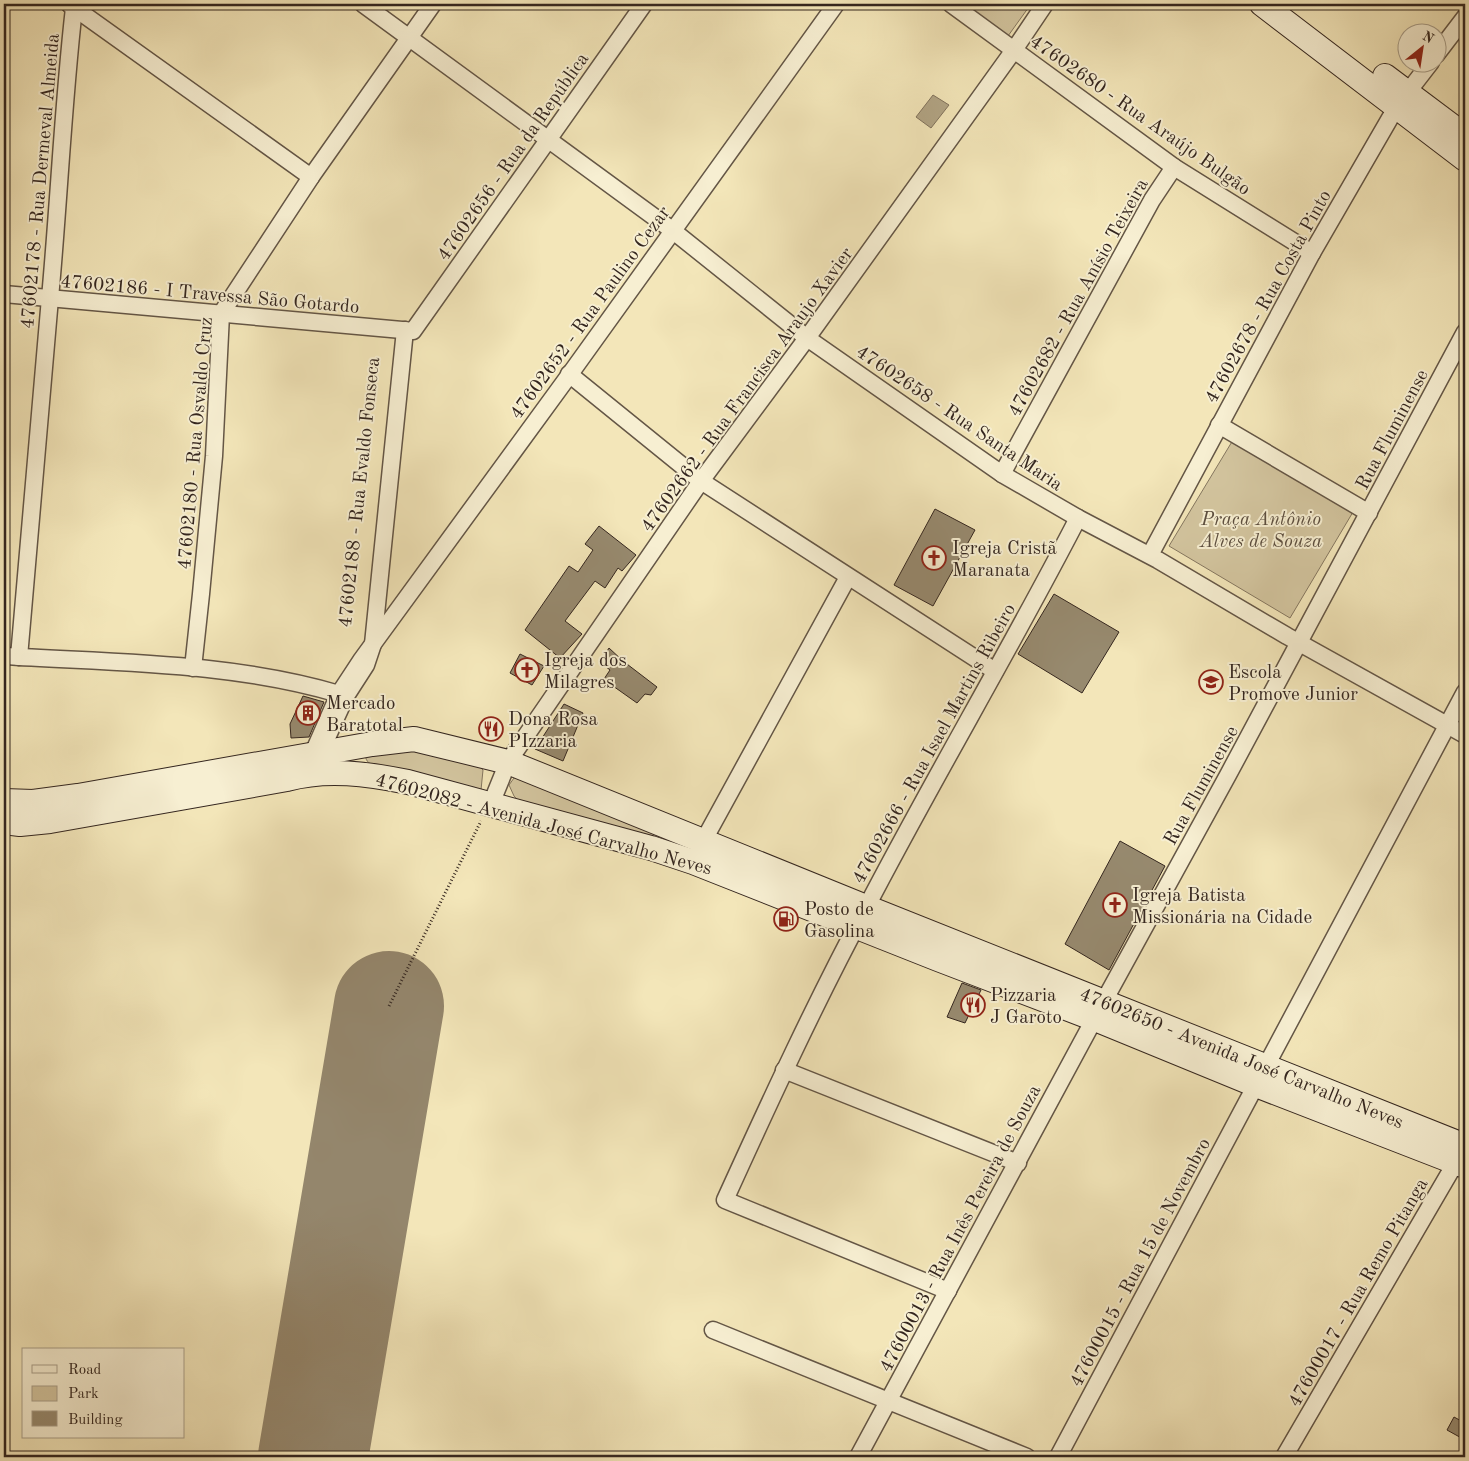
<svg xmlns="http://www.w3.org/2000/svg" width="1469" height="1461" font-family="'Old Standard TT',serif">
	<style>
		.green { fill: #d3c59f; stroke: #84765f }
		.water { fill: #b2a585; stroke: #80725c }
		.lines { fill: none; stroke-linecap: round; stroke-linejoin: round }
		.runway { stroke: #94866c; stroke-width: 110 }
		.building { fill: #978a6f; stroke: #34261f }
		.street-casing { stroke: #645646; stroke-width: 19 }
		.secondary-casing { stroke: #34261f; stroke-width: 26 }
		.path { stroke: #34261f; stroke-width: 3; stroke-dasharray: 1 2.5; stroke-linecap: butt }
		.street { stroke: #f7efd2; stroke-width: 16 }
		.secondary { stroke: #f7efd2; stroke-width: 24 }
		.labels { text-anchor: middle; stroke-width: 4; stroke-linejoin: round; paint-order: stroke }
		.street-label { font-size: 19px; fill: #34261f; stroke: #f7efd2 }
		.park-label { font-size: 19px; font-style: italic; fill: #5c4e3f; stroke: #f7efd2 }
		.poi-label { font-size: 19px; fill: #34261f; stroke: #f7efd2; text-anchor: start }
	</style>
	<rect width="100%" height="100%" fill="#f3e6b9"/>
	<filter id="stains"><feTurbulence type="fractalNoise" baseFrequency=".004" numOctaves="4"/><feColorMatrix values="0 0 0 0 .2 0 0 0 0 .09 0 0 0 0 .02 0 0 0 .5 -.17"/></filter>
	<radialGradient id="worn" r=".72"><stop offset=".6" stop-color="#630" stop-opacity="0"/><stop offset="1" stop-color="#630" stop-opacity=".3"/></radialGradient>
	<g class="green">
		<polygon points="963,4 1031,4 1008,36"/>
		<polygon points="1233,440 1353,512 1290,618 1169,546"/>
		<path d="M408 748 477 764 483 770 481 790 378 767C370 764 366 763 365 754Z"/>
		<polygon points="521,776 658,833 658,840 525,808 514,796 509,785 514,778"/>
	</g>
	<polygon class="water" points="933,95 949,105 931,128 916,117"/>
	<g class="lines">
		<polyline class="runway" points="313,1457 389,1006"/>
	</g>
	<g class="building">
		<polygon points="935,509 975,530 933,606 894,585"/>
		<polygon points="599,526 636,555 622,571 618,568 605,588 595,581 565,621 582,634 560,658 525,630 569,566 578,572 593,550 585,544"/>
		<polygon points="1054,594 1119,632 1082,693 1018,654"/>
		<polygon points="609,648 623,661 657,687 651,695 645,694 637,703 613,686 602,682 610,670 600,662"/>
		<polygon points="520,654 544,666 532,685 510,673"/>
		<polygon points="303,696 324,702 309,737 291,738 290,724"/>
		<polygon points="564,704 583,713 563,761 535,749"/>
		<polygon points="1120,841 1165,866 1109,970 1065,944"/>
		<polygon points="962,983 981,990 965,1023 947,1017"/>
		<polygon points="1454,1417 1465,1423 1465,1440 1447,1430"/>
	</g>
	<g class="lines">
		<g class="street-casing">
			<g id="street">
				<polyline points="69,4 311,177"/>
				<polyline points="363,4 672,230 807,338 1002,474 1078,518 1158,560 1287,636 1465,735"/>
				<polyline points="951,4 1174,167 1312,253"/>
				<polyline points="1436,55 1465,17"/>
				<polyline points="4,294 413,331 644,4"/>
				<polyline points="569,374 701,481 995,671"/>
				<polyline points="1219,425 1369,513"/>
				<polyline points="1002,474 1152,200 1174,167"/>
				<polyline points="1150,555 1312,253 1397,106 1431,62"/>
				<path d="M4 656C115 663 231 662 339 694"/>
				<path d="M19 657C29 537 40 418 50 298 59 201 63 104 74 8"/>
				<polyline points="193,668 201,594 214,456 221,314 311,177 433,4"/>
				<polyline points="315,759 320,753 346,696 366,665 373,644 405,330"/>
				<polyline points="310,760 339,694 362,659 565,381 836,4"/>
				<polyline points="491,804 508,762 701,481 807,338 1014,50 1045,4"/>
				<polyline points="699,849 848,577"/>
				<polyline points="784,1070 1018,1163"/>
				<path d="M948 1291 725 1200C770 1101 815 1003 866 908 934 777 1010 650 1078 518"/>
				<polyline points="713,1330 1027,1457"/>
				<polyline points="858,1457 1104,1001 1228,775 1465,332"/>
				<polyline points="1058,1457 1465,692"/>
				<polyline points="1284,1457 1460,1155"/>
			</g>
		</g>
		<g class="secondary-casing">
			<g id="secondary">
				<polyline points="1262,4 1465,159"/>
				<polyline points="1385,76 1465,136"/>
				<polyline points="4,801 33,802 78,796 372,744 414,739 508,762 866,907 1465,1146"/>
				<path d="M4 822 20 824 50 821 287 779C327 768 368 774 408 782L651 848 693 862 938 959 1095 1019 1256 1085 1465 1166"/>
			</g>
		</g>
		<polyline class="path" points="389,1006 481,821"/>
		<use href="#street" class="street"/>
		<use href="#secondary" class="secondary"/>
	</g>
	<defs>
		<g id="church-ring" transform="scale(1.25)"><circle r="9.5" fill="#f7efd2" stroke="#8f2418" stroke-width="1.5"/><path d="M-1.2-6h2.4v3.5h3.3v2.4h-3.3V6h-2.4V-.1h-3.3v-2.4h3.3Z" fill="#8f2418"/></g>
		<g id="school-ring" transform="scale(1.25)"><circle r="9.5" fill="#f7efd2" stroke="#8f2418" stroke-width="1.5"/><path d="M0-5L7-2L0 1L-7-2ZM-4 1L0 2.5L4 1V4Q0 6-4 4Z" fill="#8f2418"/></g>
		<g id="building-ring" transform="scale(1.25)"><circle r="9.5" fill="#f7efd2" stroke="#8f2418" stroke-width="1.5"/><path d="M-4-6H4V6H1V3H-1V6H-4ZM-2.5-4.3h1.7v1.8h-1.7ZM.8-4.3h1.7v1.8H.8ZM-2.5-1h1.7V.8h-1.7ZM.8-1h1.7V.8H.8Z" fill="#8f2418"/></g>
		<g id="restaurant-ring" transform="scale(1.25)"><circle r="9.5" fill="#f7efd2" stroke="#8f2418" stroke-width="1.5"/><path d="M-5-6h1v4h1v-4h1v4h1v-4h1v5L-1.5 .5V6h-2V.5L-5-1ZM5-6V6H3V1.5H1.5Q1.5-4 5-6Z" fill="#8f2418"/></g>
		<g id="fuel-ring" transform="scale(1.25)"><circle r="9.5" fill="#f7efd2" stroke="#8f2418" stroke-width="1.5"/><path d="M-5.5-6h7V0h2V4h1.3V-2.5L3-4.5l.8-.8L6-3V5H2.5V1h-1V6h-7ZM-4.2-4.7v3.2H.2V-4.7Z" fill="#8f2418"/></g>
	</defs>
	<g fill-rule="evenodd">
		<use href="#church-ring" x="934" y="558"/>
		<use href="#church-ring" x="527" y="670"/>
		<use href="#school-ring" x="1211" y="682"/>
		<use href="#building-ring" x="308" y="713"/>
		<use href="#restaurant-ring" x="491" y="729"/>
		<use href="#church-ring" x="1115" y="905"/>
		<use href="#fuel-ring" x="786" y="919"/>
		<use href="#restaurant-ring" x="973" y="1005"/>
	</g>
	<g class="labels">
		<g class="street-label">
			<text transform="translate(1141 114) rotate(35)" y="7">47602680 - Rua Araújo Bulgão</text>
			<text transform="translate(512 156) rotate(-55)" y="7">47602656 - Rua da República</text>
			<text transform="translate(39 181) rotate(-85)" y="7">47602178 - Rua Dermeval Almeida</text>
			<text transform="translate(210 293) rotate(5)" y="7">47602186 - I Travessa São Gotardo</text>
			<text transform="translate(1267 296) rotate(-61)" y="7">47602678 - Rua Costa Pinto</text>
			<text transform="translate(1077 297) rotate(-61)" y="7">47602682 - Rua Anísio Teixeira</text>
			<text transform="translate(589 312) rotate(-54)" y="7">47602652 - Rua Paulino Cezar</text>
			<text transform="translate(746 389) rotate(-54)" y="7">47602662 - Rua Francisca Araujo Xavier</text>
			<text transform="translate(960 417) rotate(34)" y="7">47602658 - Rua Santa Maria</text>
			<text transform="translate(1391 429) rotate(-62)" y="7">Rua Fluminense</text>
			<text transform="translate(194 443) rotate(-85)" y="7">47602180 - Rua Osvaldo Cruz</text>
			<text transform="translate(358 492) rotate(-84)" y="7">47602188 - Rua Evaldo Fonseca</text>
			<text transform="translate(933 743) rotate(-61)" y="7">47602666 - Rua Isael Martins Ribeiro</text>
			<text transform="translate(1200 785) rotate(-61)" y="7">Rua Fluminense</text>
			<text transform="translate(544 823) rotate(15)" y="7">47602082 - Avenida José Carvalho Neves</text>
			<text transform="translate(1242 1057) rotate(22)" y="7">47602650 - Avenida José Carvalho Neves</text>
			<text transform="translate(959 1228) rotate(-62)" y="7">47600013 - Rua Inês Pereira de Souza</text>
			<text transform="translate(1139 1262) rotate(-62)" y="7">47600015 - Rua 15 de Novembro</text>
			<text transform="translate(1357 1292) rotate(-60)" y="7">47600017 - Rua Remo Pitanga</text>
		</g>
		<g class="park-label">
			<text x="1261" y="525">Praça Antônio<tspan x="1261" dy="22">Alves de Souza</tspan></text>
		</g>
		<g class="poi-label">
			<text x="952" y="554">Igreja Cristã<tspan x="952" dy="22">Maranata</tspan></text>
			<text x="544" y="666">Igreja dos<tspan x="544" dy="22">Milagres</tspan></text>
			<text x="1228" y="678">Escola<tspan x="1228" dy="22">Promove Junior</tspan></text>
			<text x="326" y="709">Mercado<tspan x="326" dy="22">Baratotal</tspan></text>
			<text x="508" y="725">Dona Rosa<tspan x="508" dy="22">PIzzaria</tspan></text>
			<text x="1132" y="901">Igreja Batista<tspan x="1132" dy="22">Missionária na Cidade</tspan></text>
			<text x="804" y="915">Posto de<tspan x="804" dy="22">Gasolina</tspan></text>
			<text x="990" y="1001">Pizzaria<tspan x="990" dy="22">J Garoto</tspan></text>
		</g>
	</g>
	<rect width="1469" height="1461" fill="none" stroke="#f3e6b9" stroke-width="20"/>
	<rect x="5" y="5" width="1459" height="1451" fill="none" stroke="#34261f" stroke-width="2.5"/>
	<rect x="10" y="10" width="1449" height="1441" fill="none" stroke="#34261f"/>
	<rect x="22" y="1348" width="162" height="90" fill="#f7efd2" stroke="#a99f8a"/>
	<rect x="32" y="1365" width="25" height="8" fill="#f7efd2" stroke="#a99f8a"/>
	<text x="68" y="1374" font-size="15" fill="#34261f">Road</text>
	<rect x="32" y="1386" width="25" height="15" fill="#d3c59f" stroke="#a99f8a"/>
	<text x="68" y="1398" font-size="15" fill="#34261f">Park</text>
	<rect x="32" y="1411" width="25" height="15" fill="#978a6f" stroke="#a99f8a"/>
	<text x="68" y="1424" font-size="15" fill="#34261f">Building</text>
	<g transform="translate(1422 48) rotate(30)"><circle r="24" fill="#f7efd2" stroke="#a99f8a"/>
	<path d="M0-4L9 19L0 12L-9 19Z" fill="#8f2418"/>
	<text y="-8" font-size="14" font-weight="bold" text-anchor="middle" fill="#34261f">N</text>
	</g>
	<rect width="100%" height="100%" filter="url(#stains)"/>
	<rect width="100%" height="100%" fill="url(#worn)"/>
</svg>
